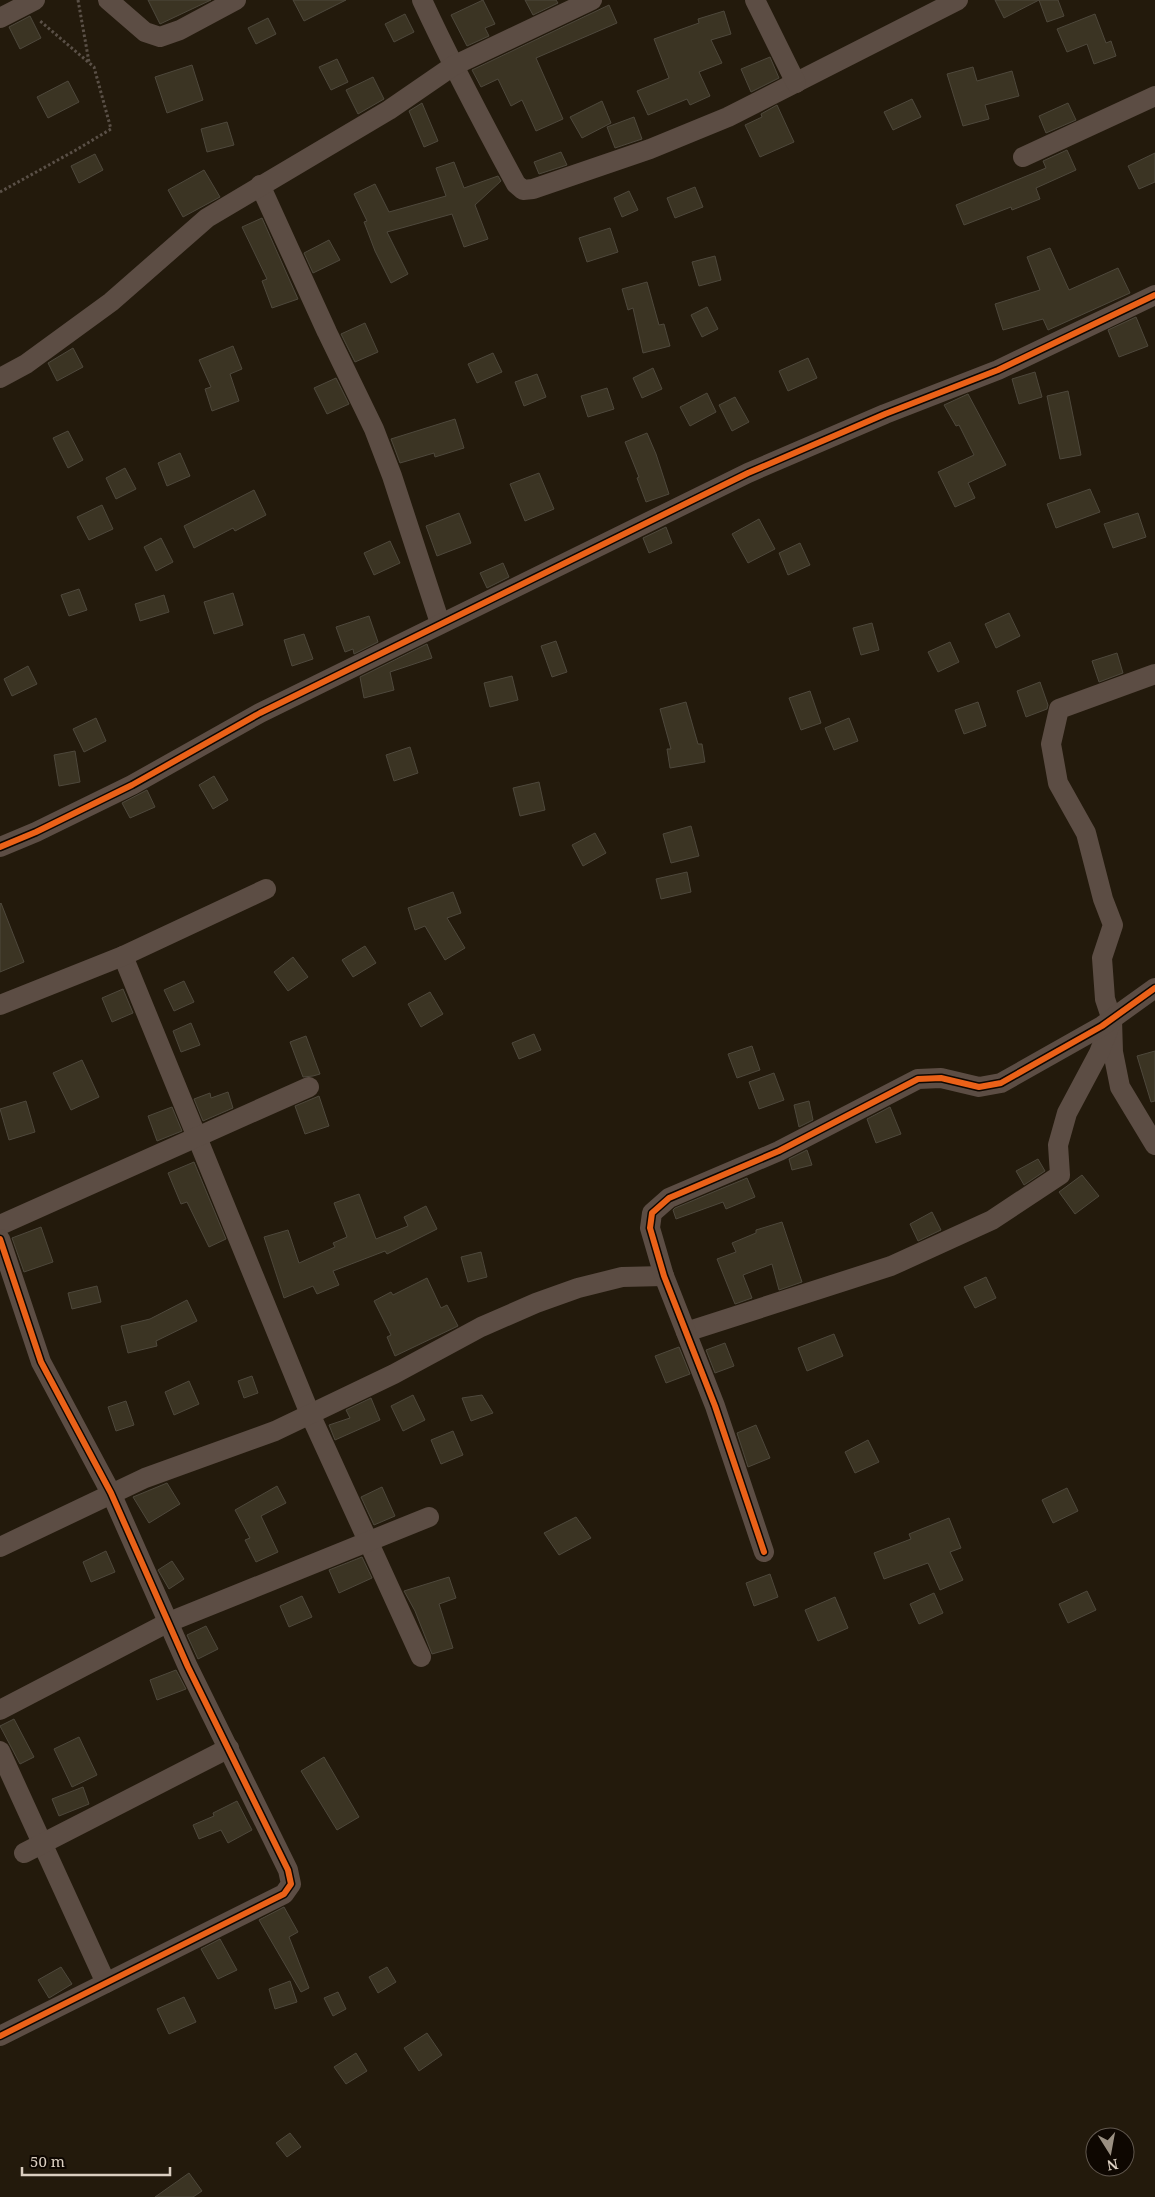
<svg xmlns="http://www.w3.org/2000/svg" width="1155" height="2197" font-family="'Noto Serif',serif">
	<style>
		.building { fill: #3b3423; stroke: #4e483c }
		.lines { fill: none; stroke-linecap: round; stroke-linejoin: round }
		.path { stroke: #5a5047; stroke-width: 3; stroke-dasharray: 2.5 2.5; stroke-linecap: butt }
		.street { stroke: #5c4d44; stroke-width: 20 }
		.cycleway-casing { stroke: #0e0701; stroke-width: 9 }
		.cycleway { stroke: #ea6118; stroke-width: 6 }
	</style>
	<rect width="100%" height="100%" fill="#231a0c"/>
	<g class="building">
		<polygon points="148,0 211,0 160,24"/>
		<polygon points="293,0 346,0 304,21"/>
		<polygon points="483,0 495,24 485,28 489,36 467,46 451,15"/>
		<polygon points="525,0 556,0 558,3 533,15"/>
		<polygon points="995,0 1058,0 1064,16 1047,22 1039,0 1004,18"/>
		<polygon points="609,5 617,23 536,58 563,119 536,131 522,100 511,106 498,79 481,87 472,70"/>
		<polygon points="724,11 731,34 711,40 722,63 699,72 710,96 690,105 687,99 648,115 637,91 669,78 654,39 699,23 698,19"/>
		<polygon points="405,14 414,32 394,42 385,24"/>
		<polygon points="1095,14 1106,43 1111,41 1116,56 1094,64 1087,44 1067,52 1057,29"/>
		<polygon points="30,16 41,38 20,49 9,27"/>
		<polygon points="268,18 276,34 256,44 248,28"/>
		<polygon points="770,57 779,78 751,92 741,69"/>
		<polygon points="337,59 348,82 331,90 319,67"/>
		<polygon points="192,65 203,100 167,113 155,77"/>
		<polygon points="973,67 977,81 1012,71 1019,96 985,105 989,119 963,126 947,74"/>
		<polygon points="373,77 384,99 358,114 346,90"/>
		<polygon points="68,81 79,102 48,118 37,97"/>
		<polygon points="912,99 921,117 893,130 884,112"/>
		<polygon points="602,101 611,123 582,138 570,117"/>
		<polygon points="422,103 438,141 424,147 409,111"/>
		<polygon points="1068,103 1076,120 1046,133 1039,116"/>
		<polygon points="777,105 794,142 760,157 745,125 762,117 761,114"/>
		<polygon points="634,117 642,139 615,148 607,127"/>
		<polygon points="227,122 234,145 207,152 201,129"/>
		<polygon points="1067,150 1076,170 1036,188 1040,199 1012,210 1011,207 964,225 956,205 1046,168 1043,161"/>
		<polygon points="561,152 567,165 539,174 534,162"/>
		<polygon points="1155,153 1155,182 1139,189 1128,166"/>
		<polygon points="95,154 103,170 79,183 71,166"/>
		<polygon points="454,162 464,188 498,176 501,181 475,205 488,239 464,247 452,214 387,232 408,274 391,283 375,251 364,222 367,221 354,194 375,184 389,212 446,196 436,168"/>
		<polygon points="204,170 220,197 183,217 168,190"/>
		<polygon points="695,187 703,207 675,218 667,198"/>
		<polygon points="629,191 638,210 622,217 614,198"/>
		<polygon points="262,218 298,299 272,308 262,281 267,279 242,227"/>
		<polygon points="610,228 618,252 587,262 579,238"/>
		<polygon points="329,240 340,260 313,273 304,253"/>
		<polygon points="1050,248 1069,290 1118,268 1130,293 1048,330 1043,319 1003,330 995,304 1040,290 1027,257"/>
		<polygon points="715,256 721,280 699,286 692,262"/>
		<polygon points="647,282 659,325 664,324 670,346 643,353 633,308 628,310 622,289"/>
		<polygon points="707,307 718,329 702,337 691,315"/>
		<polygon points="1136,317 1148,346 1119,357 1108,330"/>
		<polygon points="365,323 378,352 355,362 341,334"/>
		<polygon points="233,346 242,369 230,374 239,401 212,411 205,389 211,387 199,360"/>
		<polygon points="73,348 83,367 57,381 48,363"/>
		<polygon points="493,353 502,372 477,383 468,364"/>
		<polygon points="808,358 817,378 788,391 779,371"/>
		<polygon points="653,368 662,389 642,398 633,378"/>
		<polygon points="1035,372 1042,397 1019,404 1012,379"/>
		<polygon points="537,374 546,397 524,406 515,382"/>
		<polygon points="336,378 349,404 327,414 314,388"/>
		<polygon points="607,388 614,409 588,417 581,396"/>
		<polygon points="1068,391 1081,455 1060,459 1047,396"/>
		<polygon points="707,393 716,412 690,426 680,407"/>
		<polygon points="968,394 1006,465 968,483 975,498 955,507 938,472 974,455 959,425 956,426 944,405"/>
		<polygon points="735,397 749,422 732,431 719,405"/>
		<polygon points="455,419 464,448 435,457 434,453 400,463 391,439"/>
		<polygon points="68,431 83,460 68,468 53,438"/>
		<polygon points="647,433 656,454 669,494 646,502 637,478 639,477 625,442"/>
		<polygon points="180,453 190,476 167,486 158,463"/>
		<polygon points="125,468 136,489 116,499 106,478"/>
		<polygon points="539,473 554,509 525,521 510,484"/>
		<polygon points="1090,489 1100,512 1056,528 1047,504"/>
		<polygon points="254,490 266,515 235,531 233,528 194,548 184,526"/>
		<polygon points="102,505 113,529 89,540 77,517"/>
		<polygon points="459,513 471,543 437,556 426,526"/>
		<polygon points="1138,513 1146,537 1113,548 1104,524"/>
		<polygon points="759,519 775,549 748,563 732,534"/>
		<polygon points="666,527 672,543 649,553 643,538"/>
		<polygon points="161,538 173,562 156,571 144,547"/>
		<polygon points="390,541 400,563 374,575 364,553"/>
		<polygon points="800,543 810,565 788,575 779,553"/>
		<polygon points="503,563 509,577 487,588 480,573"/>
		<polygon points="79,589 87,610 69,616 61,595"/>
		<polygon points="233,593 243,625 214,634 204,602"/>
		<polygon points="164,595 169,612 140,621 135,604"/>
		<polygon points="1009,613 1020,636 996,648 985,624"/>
		<polygon points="369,616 378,642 354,654 353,649 345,652 336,627"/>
		<polygon points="872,623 879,650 861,655 853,628"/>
		<polygon points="304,634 313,659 292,666 284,640"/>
		<polygon points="556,641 567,672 552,677 541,646"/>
		<polygon points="950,642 959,662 938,672 928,652"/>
		<polygon points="427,644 432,658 390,672 394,690 364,698 360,677"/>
		<polygon points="1117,653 1123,673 1099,682 1092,661"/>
		<polygon points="28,666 37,684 12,696 4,679"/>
		<polygon points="512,676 518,700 490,707 484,683"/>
		<polygon points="1040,682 1048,705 1047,709 1026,717 1017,691"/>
		<polygon points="810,691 821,723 801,730 789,698"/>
		<polygon points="686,702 698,744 702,744 705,762 670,768 667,749 671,749 660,709"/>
		<polygon points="978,702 986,726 964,734 955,710"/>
		<polygon points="96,718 106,741 84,752 73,729"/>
		<polygon points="849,718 858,741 834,750 825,728"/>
		<polygon points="410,747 418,773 394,781 386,755"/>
		<polygon points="75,751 80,782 59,786 54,755"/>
		<polygon points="214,776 228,800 213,809 199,785"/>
		<polygon points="539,782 545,810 520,816 513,788"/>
		<polygon points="147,790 155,807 130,818 122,803"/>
		<polygon points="691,826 699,856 671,863 663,834"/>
		<polygon points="595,833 606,853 583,866 572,845"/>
		<polygon points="687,872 691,892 661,899 656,879"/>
		<polygon points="453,892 461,913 447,918 465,948 445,960 425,926 415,930 408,908"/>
		<polygon points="1,903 24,962 0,972 0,904"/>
		<polygon points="365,946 376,963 353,977 342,960"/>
		<polygon points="293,957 308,977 288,991 274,972"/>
		<polygon points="184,981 194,1002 174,1011 164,990"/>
		<polygon points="123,989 133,1013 112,1022 102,998"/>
		<polygon points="430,992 443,1014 421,1027 408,1004"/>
		<polygon points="191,1023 200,1045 181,1052 173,1031"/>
		<polygon points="534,1034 541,1050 519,1059 512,1043"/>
		<polygon points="306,1036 320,1074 313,1076 303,1077 290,1042"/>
		<polygon points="752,1046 760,1070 737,1078 728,1054"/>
		<polygon points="1155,1051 1155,1101 1151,1102 1137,1056"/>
		<polygon points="82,1060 99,1097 71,1110 53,1073"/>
		<polygon points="774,1073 784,1100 759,1109 749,1082"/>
		<polygon points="228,1092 233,1108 203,1121 194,1099 210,1093 211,1098"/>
		<polygon points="319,1096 329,1126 305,1134 295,1106"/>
		<polygon points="26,1101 35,1132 9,1140 0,1109"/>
		<polygon points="809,1101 813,1120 799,1127 794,1105"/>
		<polygon points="172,1107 182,1131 157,1141 148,1116"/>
		<polygon points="890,1107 901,1134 876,1143 867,1119"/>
		<polygon points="807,1150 812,1165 792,1170 789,1159"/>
		<polygon points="1038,1159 1045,1171 1024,1185 1016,1171"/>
		<polygon points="194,1162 226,1239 209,1247 187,1202 181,1204 168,1173"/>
		<polygon points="1082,1175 1099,1196 1075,1214 1059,1192"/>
		<polygon points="747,1178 755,1197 726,1209 723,1202 676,1219 673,1210 675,1208"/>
		<polygon points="359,1194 376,1239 408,1226 404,1217 426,1206 437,1229 387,1254 385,1251 333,1271 339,1285 317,1294 313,1286 284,1298 264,1237 288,1230 299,1263 335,1247 333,1243 347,1237 334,1203"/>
		<polygon points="932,1212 941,1230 918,1241 910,1224"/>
		<polygon points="782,1222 802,1282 779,1290 772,1264 743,1275 752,1298 735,1304 717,1259 736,1252 732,1243 756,1233 756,1230"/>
		<polygon points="41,1227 53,1262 24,1272 12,1238"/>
		<polygon points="481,1252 487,1277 468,1282 461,1257"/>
		<polygon points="986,1277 996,1298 975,1308 964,1287"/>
		<polygon points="427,1278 441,1308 447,1305 458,1326 395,1356 387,1337 391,1335 374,1301 391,1292 393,1295"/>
		<polygon points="97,1286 101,1302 72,1309 68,1293"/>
		<polygon points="187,1300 197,1321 156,1341 157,1346 128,1353 121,1326 150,1319"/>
		<polygon points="834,1334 843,1356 807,1371 798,1348"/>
		<polygon points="725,1343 734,1366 715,1373 706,1350"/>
		<polygon points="679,1347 690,1374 666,1383 655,1356"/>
		<polygon points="252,1376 258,1393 244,1398 238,1381"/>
		<polygon points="189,1381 199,1404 174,1415 165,1392"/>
		<polygon points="413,1395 425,1420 403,1431 391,1406"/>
		<polygon points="482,1395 493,1413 471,1421 462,1398"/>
		<polygon points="371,1398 380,1420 335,1440 329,1425 350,1418 346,1410"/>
		<polygon points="126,1401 134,1425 116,1431 108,1407"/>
		<polygon points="756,1425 770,1458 748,1467 737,1433"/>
		<polygon points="453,1431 463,1455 441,1464 431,1440"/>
		<polygon points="868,1440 879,1462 855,1473 845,1452"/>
		<polygon points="167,1483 180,1504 149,1523 133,1497"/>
		<polygon points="277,1486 286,1503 261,1516 278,1552 256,1562 245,1540 250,1538 235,1510"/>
		<polygon points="382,1487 395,1516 374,1525 361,1497"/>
		<polygon points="1067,1488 1078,1511 1053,1523 1042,1500"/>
		<polygon points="576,1517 591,1538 559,1555 544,1533"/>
		<polygon points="949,1518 961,1548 950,1552 963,1580 940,1590 928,1563 884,1579 874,1553 911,1539 909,1534"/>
		<polygon points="106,1551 115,1572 91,1582 83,1562"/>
		<polygon points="362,1557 372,1578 339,1593 329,1570"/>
		<polygon points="172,1561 184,1579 169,1589 158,1570"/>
		<polygon points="770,1574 778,1597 754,1606 746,1583"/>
		<polygon points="449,1577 456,1598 439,1604 453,1648 432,1654 415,1611 404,1591"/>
		<polygon points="1087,1591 1096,1610 1068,1623 1059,1604"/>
		<polygon points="934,1593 943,1613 919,1624 910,1604"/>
		<polygon points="302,1596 312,1617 289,1627 280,1606"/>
		<polygon points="835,1597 848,1628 818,1641 805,1610"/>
		<polygon points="206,1626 218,1649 198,1659 187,1635"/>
		<polygon points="176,1670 186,1689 157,1700 150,1680"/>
		<polygon points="14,1719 34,1757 20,1764 0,1726"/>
		<polygon points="79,1737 97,1775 72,1787 54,1749"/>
		<polygon points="324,1757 359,1817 337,1830 301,1771"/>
		<polygon points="83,1787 89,1804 59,1816 52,1799"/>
		<polygon points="237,1801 252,1830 228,1843 221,1830 199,1839 193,1825 214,1816 213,1813"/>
		<polygon points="284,1907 298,1932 289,1937 309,1988 301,1992 259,1920"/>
		<polygon points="220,1939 237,1970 218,1979 201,1949"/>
		<polygon points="61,1967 72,1984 49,1998 38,1980"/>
		<polygon points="387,1967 396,1982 378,1993 369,1977"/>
		<polygon points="290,1981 297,2002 275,2009 269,1989"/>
		<polygon points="338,1992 346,2009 333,2016 324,1998"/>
		<polygon points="184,1997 196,2022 169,2034 157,2009"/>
		<polygon points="427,2033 442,2055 419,2071 404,2048"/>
		<polygon points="356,2053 367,2071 346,2084 334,2067"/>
		<polygon points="290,2133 301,2147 287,2157 276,2143"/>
		<polygon points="189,2173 202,2191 193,2197 155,2197"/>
	</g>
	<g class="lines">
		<g class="path">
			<polyline points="78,0 89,62"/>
			<polyline points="0,192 76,150 111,129 94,67 39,20"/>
		</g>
		<g class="street">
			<polyline points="108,0 145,32 160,37 180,30 236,0"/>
			<path d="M422 0C451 63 483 123 516 184L523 190 533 189 650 149 728 117 958 0"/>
			<polyline points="755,0 796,83"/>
			<polyline points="0,18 35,0"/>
			<polyline points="1023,157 1155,96"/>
			<polyline points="260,185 327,332 374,429 392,476 440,623"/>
			<polyline points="0,378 26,364 111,302 207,218 389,110 453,66 592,0"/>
			<polyline points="1155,674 1059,709 1051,744 1058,783 1086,833 1103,899 1113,925 1102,958 1105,999 1112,1020 1113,1052 1120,1087 1155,1145"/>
			<polyline points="0,847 36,832 132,785 260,713 748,473 885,414 998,370 1155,295"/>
			<polyline points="123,956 310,1414 421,1657"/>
			<polyline points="0,1005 123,956 266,889"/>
			<polyline points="0,1225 309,1087"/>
			<polyline points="0,1239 41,1362 111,1493 188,1667 288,1870 291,1884 284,1894 0,2036"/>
			<polyline points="686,1332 891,1266 992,1220 1060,1175 1058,1145 1067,1113 1099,1053 1112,1020"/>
			<polyline points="0,1547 145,1478 275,1431 394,1374 481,1327 536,1303 578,1288 622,1277 664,1276"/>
			<polyline points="764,1552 715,1406 664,1276 650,1228 652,1213 669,1198 779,1151 918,1079 941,1078 979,1087 1001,1083 1102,1026 1155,988"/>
			<polyline points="0,1710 169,1622 429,1517"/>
			<polyline points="0,1751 106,1983"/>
			<polyline points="24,1853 229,1748"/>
		</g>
		<g class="cycleway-casing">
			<g id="cycleway">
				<polyline points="0,847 36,832 132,785 260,713 748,473 885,414 998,370 1155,295"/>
				<polyline points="0,1239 41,1362 111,1493 188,1667 288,1870 291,1884 284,1894 0,2036"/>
				<polyline points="764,1552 715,1406 664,1276 650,1228 652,1213 669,1198 779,1151 918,1079 941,1078 979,1087 1001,1083 1102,1026 1155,988"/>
			</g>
		</g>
		<use href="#cycleway" class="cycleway"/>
	</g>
	<g transform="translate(1110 2152) rotate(169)"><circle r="24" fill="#0e0701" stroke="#60574e"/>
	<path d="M0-4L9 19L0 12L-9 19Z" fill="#9b9082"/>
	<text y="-8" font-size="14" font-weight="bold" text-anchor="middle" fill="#dbcfc1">N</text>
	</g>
	<path d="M22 2167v8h148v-8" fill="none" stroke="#dbcfc1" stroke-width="2.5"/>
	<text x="30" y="2167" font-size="15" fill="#dbcfc1" stroke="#0e0701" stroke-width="4" paint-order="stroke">50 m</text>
</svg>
